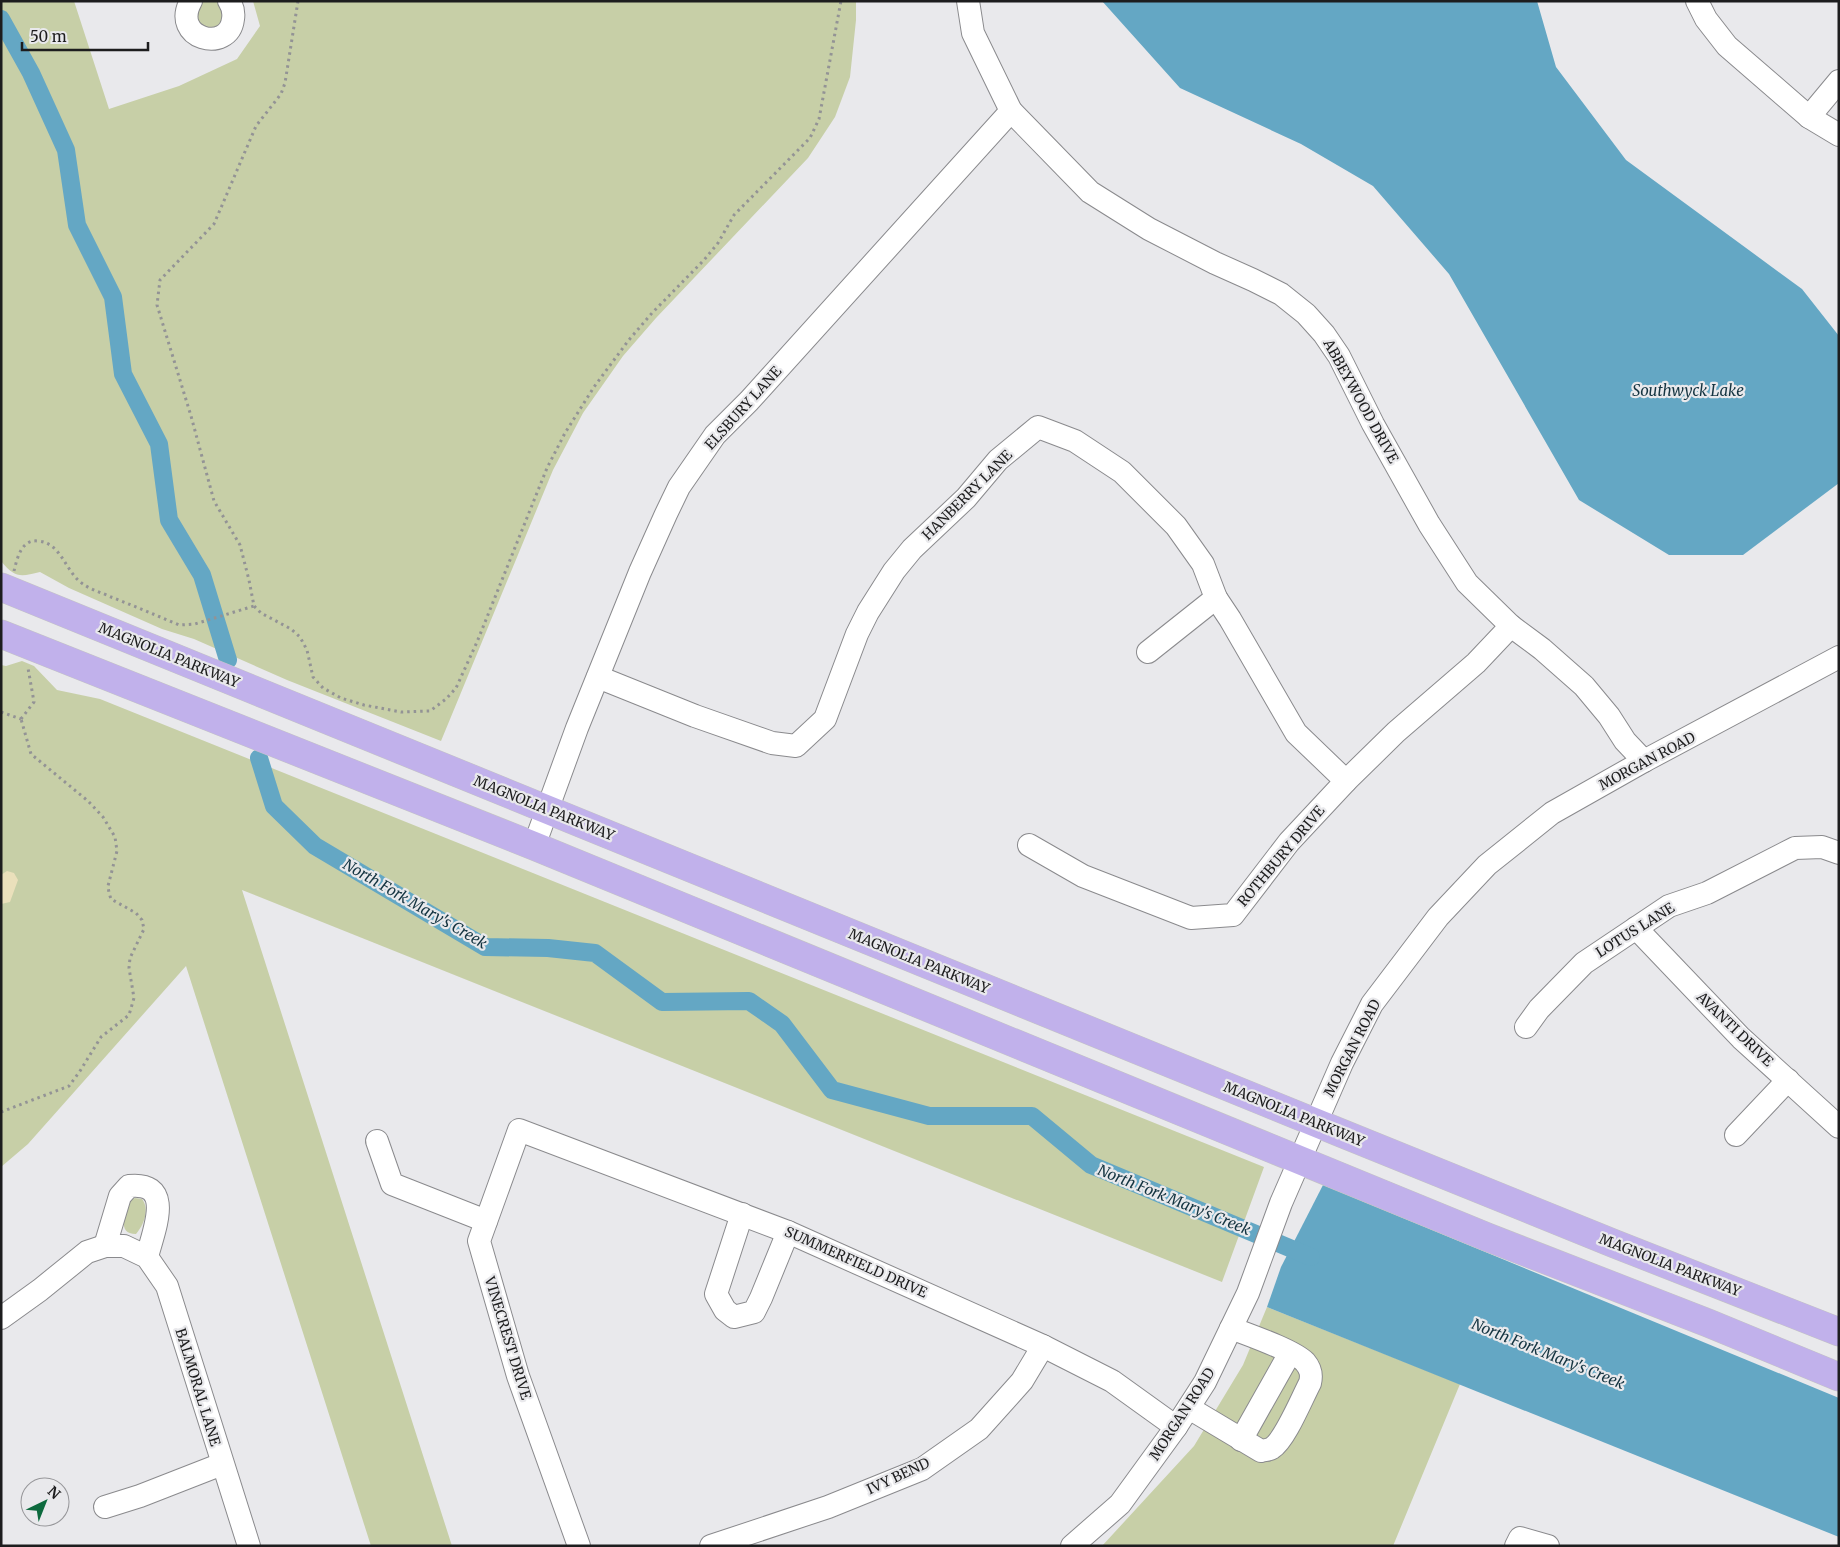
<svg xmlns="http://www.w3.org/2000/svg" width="1840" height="1547" font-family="Merriweather,serif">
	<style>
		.green { fill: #c7cfa7 }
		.sand { fill: #eae0bb }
		.water { fill: #64a7c4 }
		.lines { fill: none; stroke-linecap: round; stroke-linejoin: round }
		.canal { stroke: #64a7c4; stroke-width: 18 }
		.minor-casing { stroke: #8a8a8d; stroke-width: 24 }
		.major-casing { stroke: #c4c4c4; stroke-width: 29 }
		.path { stroke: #939395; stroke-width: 3; stroke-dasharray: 2.5 4; stroke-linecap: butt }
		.minor { stroke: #fff; stroke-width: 22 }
		.major { stroke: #c1b1eb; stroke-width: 28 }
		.labels { text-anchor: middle; stroke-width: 4.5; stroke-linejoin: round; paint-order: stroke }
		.street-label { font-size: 14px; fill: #1d1d1e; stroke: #e9e9ec }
		.water-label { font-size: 15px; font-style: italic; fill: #143441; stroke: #e9e9ec }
	</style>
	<rect width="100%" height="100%" fill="#e9e9ec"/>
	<g class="green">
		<path d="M1 1H74L109 109 179 86 237 59 260 26 253 1H856V20L850 77 835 117 808 158 656 318 623 356 583 413 553 470 441 741 287 680 194 639 162 629 69 588 40 572C20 577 15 578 1 561Z"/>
		<polygon points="191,1 223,1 228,15 211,36 186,10"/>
		<polygon points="22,661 34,666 57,690 100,699 1264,1167 1222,1282 242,890 452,1546 371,1546 186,966 28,1144 1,1167 1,665 6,666"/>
		<path d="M135 1198 142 1199C150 1209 144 1225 136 1234 116 1234 126 1213 129 1201Z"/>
		<polygon points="1267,1307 1460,1384 1393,1546 1102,1546 1194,1446 1243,1365"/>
	</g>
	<polygon class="sand" points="7,871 14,873 18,880 10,902 1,904 1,875"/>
	<g class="water">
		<polygon points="1102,1 1537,1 1556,67 1626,160 1802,289 1839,336 1839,483 1743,555 1669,555 1579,500 1449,274 1373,186 1301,144 1180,88"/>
		<polygon points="1323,1185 1839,1398 1839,1537 1267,1307 1281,1267"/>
	</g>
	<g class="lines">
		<g class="canal">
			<polyline points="1,19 31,73 66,150 77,225 113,297 123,374 159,444 169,520 202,575 228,660"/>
			<polyline points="259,758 274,806 315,846 485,947 548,948 595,953 662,1002 749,1001 782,1024 832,1090 929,1116 1032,1116 1091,1165 1311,1257"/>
		</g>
		<g class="minor-casing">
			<g id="minor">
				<path d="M191 1C170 39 229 54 233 19 234 13 233 7 229 1"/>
				<polyline points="968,1 973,33 1011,111 1090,192 1149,229 1215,263 1253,280 1281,294 1306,314 1324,334 1339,356 1373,424 1429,524 1467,583 1511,626 1542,649 1584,686 1609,716 1625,741 1644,761"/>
				<polyline points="1697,1 1706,19 1727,46 1809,117 1839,135"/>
				<polyline points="1809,117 1839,81"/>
				<polyline points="1148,652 1216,598"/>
				<polyline points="598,677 695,716 772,743 796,746 825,719 857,634 868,612 894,571 912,549 966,498 998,460 1038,427 1075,441 1122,472 1176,526 1203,564 1216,598 1230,619 1296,733 1346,781"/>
				<polyline points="1029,845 1083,876 1191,918 1233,915 1289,842 1346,781 1396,732 1476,663 1511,626"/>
				<polyline points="534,846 577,728 640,572 666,514 679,487 715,435 749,401 1011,111"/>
				<polyline points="1636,928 1741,1038 1839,1127"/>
				<polyline points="1526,1027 1539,1009 1584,963 1669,906 1707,893 1795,848 1822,847 1839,853"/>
				<polyline points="1736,1135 1788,1080"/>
				<polyline points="377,1141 392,1184 486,1221"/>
				<polyline points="742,1214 716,1294 725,1310 734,1317 754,1312 761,1298 788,1232"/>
				<path d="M105 1246 120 1196 129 1186C176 1181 153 1232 147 1257"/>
				<polyline points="1,1318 40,1290 87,1252 105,1246 124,1246 147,1257 167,1286 249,1546"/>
				<path d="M1189 1408 1261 1451C1265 1450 1269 1450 1272 1448 1285 1440 1302 1398 1310 1383 1312 1375 1311 1369 1305 1362 1293 1350 1249 1335 1231 1328"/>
				<polyline points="1241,1440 1290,1353"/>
				<polyline points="105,1507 140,1496 222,1464"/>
				<polyline points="579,1546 518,1376 479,1241 519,1130 788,1232 1043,1346 1112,1381 1176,1427"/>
				<polyline points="711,1546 828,1507 922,1469 979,1429 1022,1381 1043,1346"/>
				<polyline points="1072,1546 1120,1504 1176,1427 1205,1382 1248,1293 1281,1203 1342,1063 1372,1004 1438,917 1487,865 1552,813 1644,761 1839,657"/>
				<polyline points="1516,1546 1520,1538 1548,1546"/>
			</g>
		</g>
		<g class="major-casing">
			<g id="major">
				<polyline points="1,587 1346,1135 1615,1244 1839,1332"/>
				<polyline points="1,634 534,846 1487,1237 1708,1323 1839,1377"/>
			</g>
		</g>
		<g class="path">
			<polyline points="298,1 285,83 281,94 256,126 214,224 160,280 157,305 191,416 214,501 240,545 249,580 254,606 261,613 291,629 300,637 307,650 313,677 323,688 341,698 364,705 401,712 430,711 446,699 456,688 477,642 547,468 565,433 594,387 628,341 652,313 704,260 718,243 734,215 810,138 819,119 841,1"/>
			<path d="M14 571C17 559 21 539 38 541 62 543 65 572 83 584 91 590 103 593 111 597 134 606 156 615 179 625L195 624 254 606"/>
			<polyline points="1,712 21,719"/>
			<polyline points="21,719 34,702 28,668"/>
			<polyline points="1,1112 69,1086 80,1071 101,1037 129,1015 134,998 129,968 130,958 144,929 142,920 136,913 111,899 109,893 108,886 117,851 115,837 103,817 88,801 31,754 21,719"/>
		</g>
		<use href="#minor" class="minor"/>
		<use href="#major" class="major"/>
	</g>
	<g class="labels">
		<g class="street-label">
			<text transform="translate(1361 401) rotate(61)" y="5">ABBEYWOOD DRIVE</text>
			<text transform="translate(743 408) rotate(-48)" y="5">ELSBURY LANE</text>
			<text transform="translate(967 495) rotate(-45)" y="5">HANBERRY LANE</text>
			<text transform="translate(169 655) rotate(22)" y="5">MAGNOLIA PARKWAY</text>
			<text transform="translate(1647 761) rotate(-28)" y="5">MORGAN ROAD</text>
			<text transform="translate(544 808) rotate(22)" y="5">MAGNOLIA PARKWAY</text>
			<text transform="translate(1281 856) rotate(-50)" y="5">ROTHBURY DRIVE</text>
			<text transform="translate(1635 930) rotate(-32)" y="5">LOTUS LANE</text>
			<text transform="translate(919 961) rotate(22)" y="5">MAGNOLIA PARKWAY</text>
			<text transform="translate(1735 1029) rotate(44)" y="5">AVANTI DRIVE</text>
			<text transform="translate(1352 1048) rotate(-63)" y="5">MORGAN ROAD</text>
			<text transform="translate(1294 1114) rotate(22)" y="5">MAGNOLIA PARKWAY</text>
			<text transform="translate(856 1262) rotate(24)" y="5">SUMMERFIELD DRIVE</text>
			<text transform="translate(1670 1265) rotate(21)" y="5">MAGNOLIA PARKWAY</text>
			<text transform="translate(508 1338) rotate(73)" y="5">VINECREST DRIVE</text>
			<text transform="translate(198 1387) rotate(73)" y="5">BALMORAL LANE</text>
			<text transform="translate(1182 1414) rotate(-57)" y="5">MORGAN ROAD</text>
			<text transform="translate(898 1476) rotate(-25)" y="5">IVY BEND</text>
		</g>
		<g class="water-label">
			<text x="1688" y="396">Southwyck Lake</text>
			<text transform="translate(415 904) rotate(30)" y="5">North Fork Mary's Creek</text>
			<text transform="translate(1174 1200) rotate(22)" y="5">North Fork Mary's Creek</text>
			<text transform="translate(1548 1354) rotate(22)" y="5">North Fork Mary's Creek</text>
		</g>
	</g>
	<rect width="1840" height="1547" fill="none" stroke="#1d1d1e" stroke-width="5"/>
	<g transform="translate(45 1502) rotate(43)"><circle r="24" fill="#e9e9ec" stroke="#97979a"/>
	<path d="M0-4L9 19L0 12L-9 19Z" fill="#0d6a3e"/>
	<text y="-8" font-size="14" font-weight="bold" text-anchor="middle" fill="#1d1d1e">N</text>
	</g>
	<path d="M22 42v8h126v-8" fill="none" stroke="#1d1d1e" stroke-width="2.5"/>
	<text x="30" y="42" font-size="15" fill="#1d1d1e" stroke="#e9e9ec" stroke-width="4" paint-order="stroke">50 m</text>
</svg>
